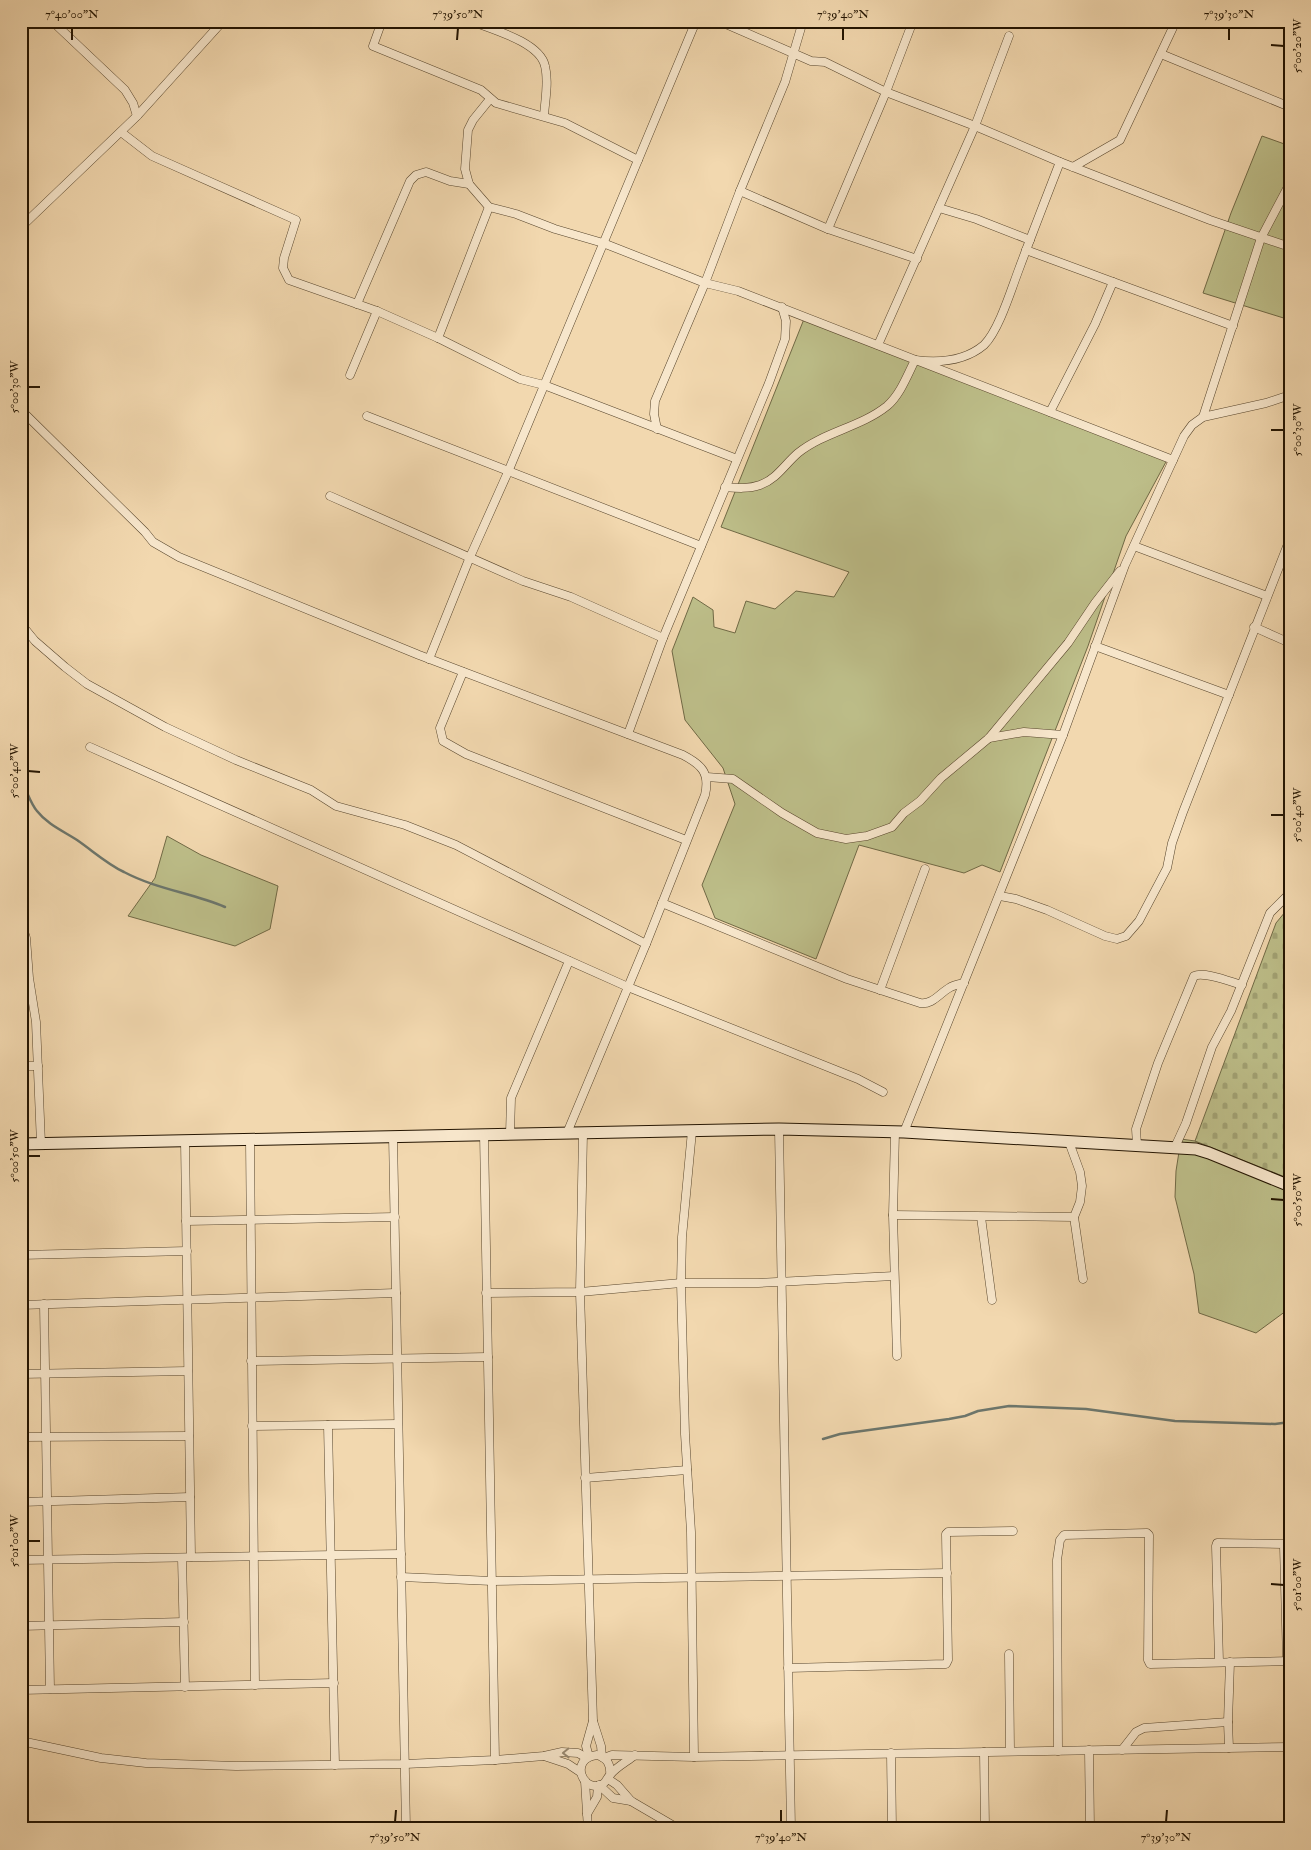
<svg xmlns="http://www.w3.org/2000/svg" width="1311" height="1850" font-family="'IM FELL Double Pica',serif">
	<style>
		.grass { fill: #bdbe89; stroke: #706945 }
		.cemetery { fill: url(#cemetery-stones); stroke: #706945 }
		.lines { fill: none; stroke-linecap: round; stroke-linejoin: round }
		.stream { stroke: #6c766c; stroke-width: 2.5 }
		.street-casing { stroke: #57452c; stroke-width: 9 }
		.secondary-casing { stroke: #231401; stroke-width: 13 }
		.street { stroke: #f7e6cb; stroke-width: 8 }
		.secondary { stroke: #f7e6cb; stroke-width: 11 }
		.oneway { stroke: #988870 }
		.ticks { fill: none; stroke: #231401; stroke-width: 2 }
		.neatline { fill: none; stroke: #231401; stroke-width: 2 }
		.ticks-label { font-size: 12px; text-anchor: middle; fill: #231401 }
	</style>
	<defs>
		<pattern id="cemetery-stones" width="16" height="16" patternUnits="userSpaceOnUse" patternTransform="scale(1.25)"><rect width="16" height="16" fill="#bdbe89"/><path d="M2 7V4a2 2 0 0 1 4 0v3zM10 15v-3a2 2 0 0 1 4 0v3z" fill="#a2a274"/></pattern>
	</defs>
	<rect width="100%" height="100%" fill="#f2d8af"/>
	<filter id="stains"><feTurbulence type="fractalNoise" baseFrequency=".004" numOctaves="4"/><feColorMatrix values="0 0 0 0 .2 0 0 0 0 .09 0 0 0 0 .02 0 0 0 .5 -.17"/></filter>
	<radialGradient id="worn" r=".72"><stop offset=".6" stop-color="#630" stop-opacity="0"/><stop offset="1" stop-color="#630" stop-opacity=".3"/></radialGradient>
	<g class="grass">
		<polygon points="1262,136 1290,146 1290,320 1203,293 1231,213"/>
		<polygon points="804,319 1167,460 1126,536 1088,646 1000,872 982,865 964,873 859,845 816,959 715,918 702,885 735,804 723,768 685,720 672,651 693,597 713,610 714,627 735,633 746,601 775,609 796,591 834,597 849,572 721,527"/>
		<polygon points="167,836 201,855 278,886 270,929 235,946 128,916 155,878"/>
		<polygon points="1181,1139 1195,1141 1290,1179 1290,1308 1256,1333 1199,1313 1194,1274 1175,1197 1176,1171"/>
	</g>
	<polygon class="cemetery" points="1290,906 1290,1179 1195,1141 1276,923"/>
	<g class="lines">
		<g class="stream">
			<path d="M21 781C27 790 30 803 37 811 47 824 63 831 77 840 93 851 107 864 124 872 156 889 192 893 225 907"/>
			<polyline points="823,1439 840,1434 949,1419 965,1416 978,1411 1009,1406 1086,1409 1175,1421 1275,1424 1290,1422"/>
		</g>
		<g class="street-casing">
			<g id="street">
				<polyline points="52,21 125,90 133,103 137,116"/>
				<polyline points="382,21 373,46 481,90 496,103 565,123 638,160"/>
				<path d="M471 21C491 29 540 42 545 66 549 82 545 100 544 116"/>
				<polyline points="684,21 694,26"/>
				<polyline points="719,21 811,61 825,62 886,92 975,126 1060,162 1210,220 1290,247"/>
				<polyline points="1161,54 1290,107"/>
				<polyline points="490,99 473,120 468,130 465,169 469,184 489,207 516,214 555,229 603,243 705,283 738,291 1173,460"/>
				<polyline points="121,132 152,156 296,220 284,258 283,268 289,280 377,311 438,338 520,379 544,385 737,459"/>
				<polyline points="1073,167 1120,140 1176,21"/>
				<polyline points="740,191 828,229 917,259"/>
				<polyline points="939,208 976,219 1030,240"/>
				<polyline points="21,227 137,116 223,21"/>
				<polyline points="828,229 886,92 913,21"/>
				<polyline points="1026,250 1233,326"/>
				<polyline points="357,304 410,181 416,175 426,172 450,181 469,184"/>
				<polyline points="438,338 489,207"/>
				<polyline points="878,345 975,126 1009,36"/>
				<polyline points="350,375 377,311"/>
				<path d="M21 410 145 532 153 542 179 557 419 655 683 755C702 765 710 773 705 795L646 944 567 1133"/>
				<polyline points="1050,412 1095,324 1113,282"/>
				<polyline points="367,416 701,546"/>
				<polyline points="1203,417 1261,238 1290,183"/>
				<polyline points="657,429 654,414 655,401 705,283 740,191 785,82 803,21"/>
				<path d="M725 487C737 488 749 489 760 485 777 479 785 464 798 453 824 432 861 427 887 406 900 395 907 376 915 360 938 363 965 361 984 345 999 330 1011 290 1019 269 1032 234 1046 198 1060 162"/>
				<polyline points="330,496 523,581 571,597 663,638"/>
				<polyline points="1134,546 1267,596"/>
				<polyline points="21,624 35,641 65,667 87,684 165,727 236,760 311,790 336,806 405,825 456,845 646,944"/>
				<polyline points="1254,627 1290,643"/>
				<polyline points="1095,646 1229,695"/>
				<polyline points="429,659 470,557 508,472 696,21"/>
				<polyline points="463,672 440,728 443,741 466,754 686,840"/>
				<polyline points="628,734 663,638 769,383 785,339 786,321 782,307"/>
				<polyline points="989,738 1024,732 1063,735"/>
				<polyline points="90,747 628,987 858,1079 883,1092"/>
				<polyline points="707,777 733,779 782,813 817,833 846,839 867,836 892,827 904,813 920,801 941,778 989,738 1068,643 1095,603 1120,571"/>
				<polyline points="1000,896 1016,899 1047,910 1105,936 1117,939 1126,936 1139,921 1167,868 1172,843 1183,812 1290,539"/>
				<path d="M662 903 847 979 920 1003C932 1005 939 994 949 988 953 985 959 984 964 983"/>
				<polyline points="21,922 26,938 29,978 36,1022 41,1144"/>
				<polyline points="880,990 925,869"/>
				<polyline points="21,1066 38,1066"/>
				<polyline points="779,1129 791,1829"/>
				<polyline points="692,1131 682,1237 681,1283 685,1434 691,1532 694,1757"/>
				<polyline points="895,1132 893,1215 897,1356"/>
				<polyline points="904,1132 1063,735 1125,565 1184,436 1192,425 1203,417 1266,403 1290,395"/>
				<polyline points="583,1133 580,1292 593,1721 586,1746 589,1757"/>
				<polyline points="484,1134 495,1760"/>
				<polyline points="510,1134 511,1098 569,961"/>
				<polyline points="393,1136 406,1829"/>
				<polyline points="250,1140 255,1685"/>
				<polyline points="185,1141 191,1557"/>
				<polyline points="1069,1142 1080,1172 1082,1186 1080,1202 1074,1217 1083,1279"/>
				<path d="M1137 1145 1136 1129 1158 1063 1194 976C1204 971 1231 982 1242 985"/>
				<polyline points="1175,1147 1186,1123 1212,1047 1231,1011 1270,913 1290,893"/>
				<polyline points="893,1215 1074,1217"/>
				<polyline points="981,1217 992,1300"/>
				<polyline points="186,1221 395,1217"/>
				<polyline points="21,1255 187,1251"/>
				<polyline points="486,1293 580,1292 681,1283 758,1283 894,1276"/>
				<polyline points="44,1304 50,1689"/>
				<polyline points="21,1305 396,1293"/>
				<polyline points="251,1361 488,1357"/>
				<polyline points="21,1374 188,1371"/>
				<polyline points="328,1425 335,1765"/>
				<polyline points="252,1426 398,1424"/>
				<polyline points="21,1437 189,1436"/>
				<polyline points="585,1478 687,1470"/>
				<polyline points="21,1502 190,1497"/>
				<polyline points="182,1558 185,1687"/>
				<polyline points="21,1560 401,1554"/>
				<polyline points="401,1577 492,1581 947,1573"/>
				<polyline points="21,1626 184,1622"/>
				<polyline points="1009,1654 1010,1751"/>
				<polyline points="1219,1662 1216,1546 1217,1543 1283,1544 1284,1546 1287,1661"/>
				<polyline points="788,1668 946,1664 948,1660 946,1534 948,1532 1013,1531"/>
				<polyline points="21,1690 334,1683"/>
				<polyline points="593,1721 601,1746 602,1757"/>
				<polyline points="21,1741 101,1758 146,1763 236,1766 405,1764 495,1760 544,1756 562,1752 578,1753 587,1758"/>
				<polyline points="1229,1748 1228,1722 1230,1662"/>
				<polyline points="1089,1750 1090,1829"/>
				<polyline points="1122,1750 1136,1732 1144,1728 1228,1722"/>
				<polyline points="1058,1751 1057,1560 1060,1540 1064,1535 1147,1533 1149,1535 1148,1660 1150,1664 1290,1661"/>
				<polyline points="984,1752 985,1829"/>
				<polyline points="891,1753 892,1829"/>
				<polyline points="544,1756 568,1764 580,1772"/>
				<polyline points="604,1758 612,1755 694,1757 1290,1747"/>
				<path d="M610 1775C611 1764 607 1758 597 1755 568 1758 583 1795 603 1784 607 1781 607 1778 610 1775 616 1767 628 1761 635 1755"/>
				<polyline points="608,1779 617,1785 631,1801 679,1829"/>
				<polyline points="585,1781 588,1829"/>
				<polyline points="599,1785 613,1798 631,1801"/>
				<polyline points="587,1814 597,1797 598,1786"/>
			</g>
		</g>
		<g class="secondary-casing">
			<polyline id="secondary" points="21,1144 779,1129 904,1132 1196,1149 1209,1153 1290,1186"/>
		</g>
		<use href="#street" class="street"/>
		<use href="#secondary" class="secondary"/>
	</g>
	<defs><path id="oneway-chevron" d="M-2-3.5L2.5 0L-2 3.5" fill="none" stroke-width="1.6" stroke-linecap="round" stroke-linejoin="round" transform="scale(1.25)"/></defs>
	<use class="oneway" href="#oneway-chevron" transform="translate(566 1753) rotate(179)"/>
	<path class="ticks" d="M72 40V28M457 40 458 28M843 40V28M1229 40V28M1271 45 1284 46M28 387H40M1271 430H1284M28 771 40 772M1271 815H1284M28 1156H40M1271 1199 1284 1200M28 1541H40M1271 1584 1284 1585M395 1822 396 1810M781 1822V1810M1166 1822 1167 1810"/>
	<rect width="1311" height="1850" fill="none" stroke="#f2d8af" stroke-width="55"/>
	<rect x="28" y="28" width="1256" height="1794" class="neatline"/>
	<g class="ticks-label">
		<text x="72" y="18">7°40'00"N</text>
		<text x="458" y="18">7°39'50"N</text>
		<text x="843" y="18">7°39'40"N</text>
		<text x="1229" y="18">7°39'30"N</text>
		<text transform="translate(1297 46) rotate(-90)" y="4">5°00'20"W</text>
		<text transform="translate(14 387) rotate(-90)" y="4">5°00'30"W</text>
		<text transform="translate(1297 430) rotate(-90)" y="4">5°00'30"W</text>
		<text transform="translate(14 771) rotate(-90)" y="4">5°00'40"W</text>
		<text transform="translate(1297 815) rotate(-90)" y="4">5°00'40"W</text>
		<text transform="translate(14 1156) rotate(-90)" y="4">5°00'50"W</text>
		<text transform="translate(1297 1200) rotate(-90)" y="4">5°00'50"W</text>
		<text transform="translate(14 1541) rotate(-90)" y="4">5°01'00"W</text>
		<text transform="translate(1297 1585) rotate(-90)" y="4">5°01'00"W</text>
		<text x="395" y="1841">7°39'50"N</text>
		<text x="781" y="1841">7°39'40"N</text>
		<text x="1166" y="1841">7°39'30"N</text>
	</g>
	<rect width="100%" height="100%" filter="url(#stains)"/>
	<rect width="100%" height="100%" fill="url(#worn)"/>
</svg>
